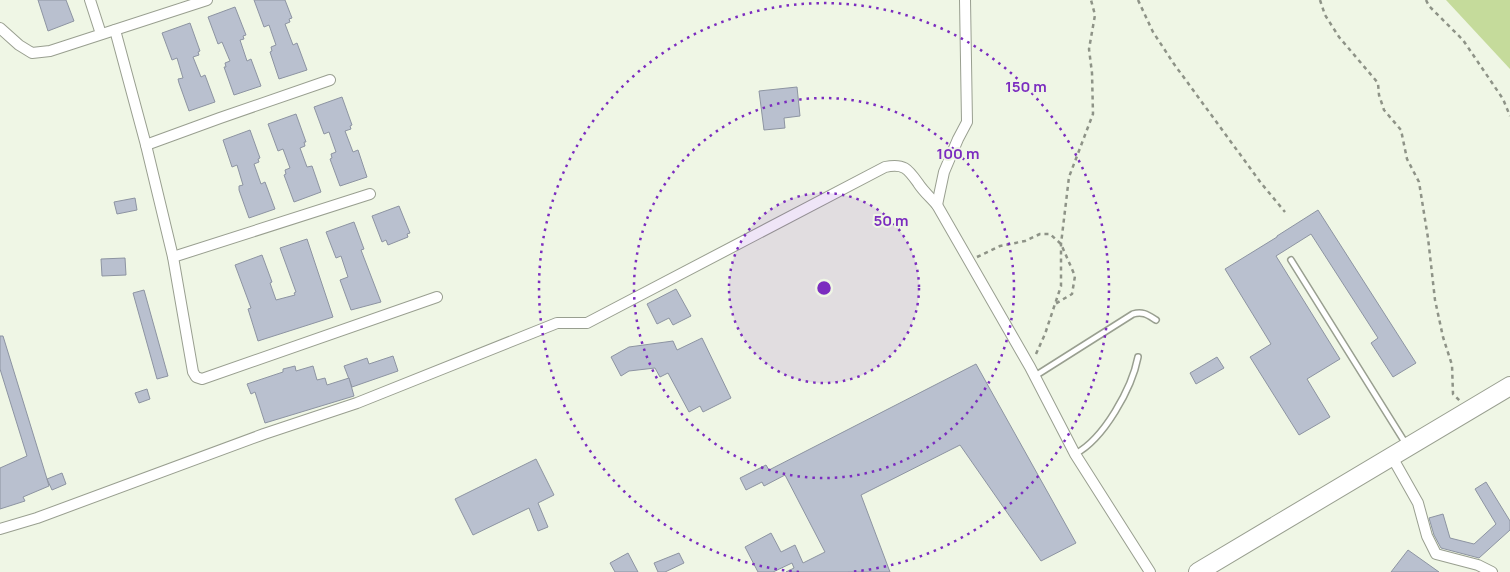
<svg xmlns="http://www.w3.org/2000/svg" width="1510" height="572" font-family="Manrope,sans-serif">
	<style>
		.green { fill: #c5db9b }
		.building { fill: #b9c0cf; stroke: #8d94a2 }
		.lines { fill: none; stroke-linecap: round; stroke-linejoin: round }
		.service-casing { stroke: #999f90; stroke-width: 8 }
		.minor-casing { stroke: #999f90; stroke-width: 12 }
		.trunk-casing { stroke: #999f90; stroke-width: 20 }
		.path { stroke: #8e9387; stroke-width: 2.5; stroke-dasharray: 4 4; stroke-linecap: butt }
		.service { stroke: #fff; stroke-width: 5 }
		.minor { stroke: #fff; stroke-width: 10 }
		.trunk { stroke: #fff; stroke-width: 18 }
		.ring { fill: none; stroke: #7b2cbf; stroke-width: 2.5; stroke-dasharray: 2.5 5 }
		.centre { fill: #7b2cbf; stroke: #eff6e5; stroke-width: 2.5 }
		.ring-label { font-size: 15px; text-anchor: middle; font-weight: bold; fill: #7b2cbf; stroke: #eff6e5; stroke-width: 4; stroke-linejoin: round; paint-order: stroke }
	</style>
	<rect width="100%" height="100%" fill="#eff6e5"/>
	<polygon class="green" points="1446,0 1510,0 1510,69"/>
	<g class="building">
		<polygon points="38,0 66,0 74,21 48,31"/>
		<polygon points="254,0 285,0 292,18 289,19 290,22 285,24 293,45 297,43 307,70 279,79 270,52 272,51 271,47 276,45 269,25 264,27"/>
		<polygon points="235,7 246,35 243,36 244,39 240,40 247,61 251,59 261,86 234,95 224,67 226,67 225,63 230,61 222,42 218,44 208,17"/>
		<polygon points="190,23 200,51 198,52 199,55 193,57 201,77 205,75 215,102 189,111 179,83 178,79 183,78 177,58 172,60 162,33"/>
		<polygon points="797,87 800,116 784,118 785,128 764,130 759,91"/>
		<polygon points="342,97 352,125 350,126 351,129 345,131 353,152 358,150 367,177 340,186 330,159 332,158 331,154 336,152 329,132 324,134 314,107"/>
		<polygon points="296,114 306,142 304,142 305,146 300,148 307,167 312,166 321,192 294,202 284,175 286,174 285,170 290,168 283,149 278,151 268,124"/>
		<polygon points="250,130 260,158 258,159 259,162 254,164 261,184 265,182 275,209 249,218 239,190 239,186 243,185 237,165 232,167 223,140"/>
		<polygon points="135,198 137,210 117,214 114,202"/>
		<polygon points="399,206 410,233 407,234 408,237 388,245 386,240 382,242 372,216"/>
		<polygon points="1318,210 1416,363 1393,377 1371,343 1378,338 1311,234 1276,256 1340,359 1307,379 1330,417 1299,435 1250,357 1271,344 1225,269 1277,237 1277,236"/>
		<polygon points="354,222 364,249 361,250 381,302 351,310 340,280 348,277 341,256 336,258 326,232"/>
		<polygon points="307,239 333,317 258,341 248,309 251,308 235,265 262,255 272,282 270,283 276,300 295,295 294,293 296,292 280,248"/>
		<polygon points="125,258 126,275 102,276 101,259"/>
		<polygon points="676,289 691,316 673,325 669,318 657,324 647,304"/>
		<polygon points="144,290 168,376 157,379 133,293"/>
		<polygon points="0,336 3,336 47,479 62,473 66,484 52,490 47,479 49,486 23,497 25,501 0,509 0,468 27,456 0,369"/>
		<polygon points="702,338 731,398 703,412 700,406 689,412 668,373 660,377 655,368 629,371 621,376 611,357 629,347 673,341 677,350"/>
		<polygon points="393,356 398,371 352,387 344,366 367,358 369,364"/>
		<polygon points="1217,357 1224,368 1196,384 1190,373"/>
		<polygon points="976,364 1076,543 1041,561 960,445 861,495 890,572 786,572 794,568 792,563 773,572 758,572 745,547 771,533 781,552 795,545 803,563 825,552 785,475 764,486 762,482 746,490 740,478 766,465 769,470"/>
		<polygon points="295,366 296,371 313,366 317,380 325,378 327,385 349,378 354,396 265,423 255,392 251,394 247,384 283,372 283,369"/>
		<polygon points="147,389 150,399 139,403 135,393"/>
		<polygon points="536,459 554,495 538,503 548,527 538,531 529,508 473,535 455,499"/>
		<polygon points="1486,482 1510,521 1510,530 1479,558 1441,548 1434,535 1429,518 1443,514 1450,538 1474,544 1496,524 1475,489"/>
		<polygon points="1408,550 1439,572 1391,572"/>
		<polygon points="628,553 638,572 615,572 610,563"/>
		<polygon points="679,553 684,563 665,572 658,572 654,563"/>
	</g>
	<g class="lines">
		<g class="service-casing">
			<g id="service">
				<polyline points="1291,260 1406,444"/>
				<path d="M1035 376 1133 314C1143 311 1148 315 1156 320"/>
				<path d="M1075 454C1104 439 1132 388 1138 357"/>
			</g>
		</g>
		<g class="minor-casing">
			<g id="minor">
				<polyline points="90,0 101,34"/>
				<polyline points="0,28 19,45 32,53 50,51 207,0"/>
				<polyline points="115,30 146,145 173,257 193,372 196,377 202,379 437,297"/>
				<polyline points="146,145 220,118 330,80"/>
				<polyline points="937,205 944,172 958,139 967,122 965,0"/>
				<polyline points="173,257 370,194"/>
				<polyline points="1392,457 1418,503 1427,536 1436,554 1478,565 1492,572"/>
				<path d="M0 529 37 518 264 434 357 403 557 323H587L885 167C904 163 908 169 918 183 923 191 931 198 937 205L1030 367 1075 454 1150 572"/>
			</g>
		</g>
		<g class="trunk-casing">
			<polyline id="trunk" points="1198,572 1510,386"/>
		</g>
		<g class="path">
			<polyline points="1138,0 1153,32 1174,64 1261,183 1285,212"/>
			<polyline points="1320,0 1325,15 1339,37 1378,83 1379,95 1384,110 1401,130 1407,159 1419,182 1428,238 1435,300 1443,337 1452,365 1453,394 1460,401"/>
			<polyline points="1426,0 1429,6 1463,40 1503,99 1510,116"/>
			<polyline points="977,257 1000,246 1025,241 1040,234 1050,234 1061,244 1075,276 1072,294 1055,304"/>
			<polyline points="1036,354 1045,334 1061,286 1061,244 1069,177 1093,114 1092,73 1089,49 1095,15 1091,0"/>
		</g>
		<use href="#service" class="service"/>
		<use href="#minor" class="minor"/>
		<use href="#trunk" class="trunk"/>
	</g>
	<circle cx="824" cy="288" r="95" fill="#7b2cbf" fill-opacity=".12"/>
	<g class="ring">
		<circle cx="824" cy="288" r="95"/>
		<circle cx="824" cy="288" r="190"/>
		<path d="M799 572A285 285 0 1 1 849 572"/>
	</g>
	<circle cx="824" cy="288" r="8" class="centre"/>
	<g class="ring-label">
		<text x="1026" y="92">150 m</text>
		<text x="958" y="159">100 m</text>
		<text x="891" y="226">50 m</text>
	</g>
</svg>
